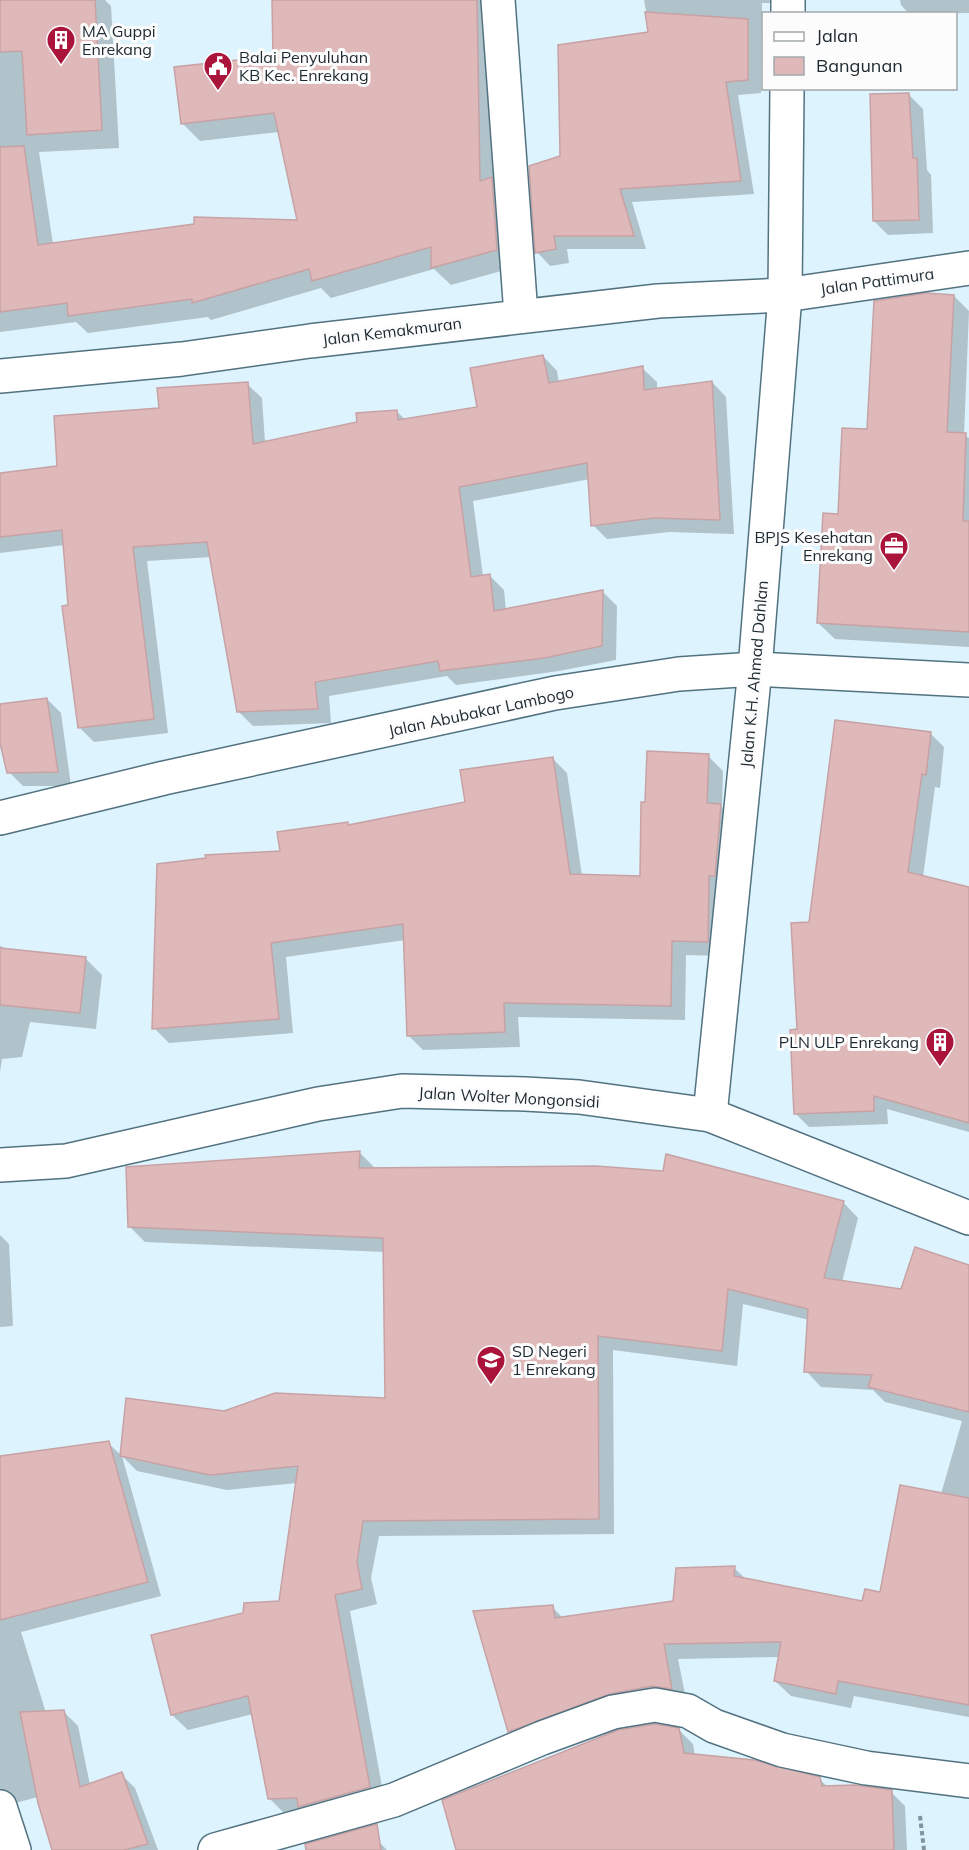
<svg xmlns="http://www.w3.org/2000/svg" width="969" height="1850" font-family="Mulish,sans-serif">
	<style>
		.shadow { fill: #0003 }
		.building { fill: #dfb9ba; stroke: #c7a2a4; stroke-width: 1.5 }
		.lines { fill: none; stroke-linecap: round; stroke-linejoin: round }
		.street-casing { stroke: #527281; stroke-width: 36 }
		.path { stroke: #82949c; stroke-width: 4; stroke-dasharray: 4.5 3; stroke-linecap: butt }
		.street { stroke: #fff; stroke-width: 33 }
		.labels { text-anchor: middle; stroke-width: 6; stroke-linejoin: round; paint-order: stroke }
		.poi-label { font-size: 16px; fill: #1c2930; stroke: #fcfcfc; text-anchor: start }
		.street-label { font-size: 16px; fill: #1c2930; stroke: #fcfcfc }
	</style>
	<rect width="100%" height="100%" fill="#ddf3fd"/>
	<g class="shadow">
		<polygon points="37,0 105,0 111,6 119,148 39,152 53,244 299,221 279,132 200,141 182,123 274,57 273,0 493,0 515,267 451,285 434,269 331,298 321,288 211,320 208,317 88,333 76,322 0,332 0,24"/>
		<polygon points="644,0 770,0 770,3 762,3 761,93 738,95 754,194 632,202 646,249 567,249 569,263 550,266 537,252 561,157 650,33"/>
		<polygon points="900,0 969,0 969,13 909,14 901,5"/>
		<polygon points="909,95 923,109 927,170 931,175 933,233 888,235 874,221"/>
		<polygon points="954,296 969,311 964,435 969,438 969,647 835,639 818,623 840,515 868,431"/>
		<polygon points="543,356 557,371 559,383 642,368 657,382 657,390 712,382 726,397 734,534 669,532 607,539 593,525 590,479 473,501 483,576 489,575 504,590 506,611 603,592 617,606 616,660 559,671 456,685 447,676 329,696 331,723 253,726 238,711 211,557 147,561 168,733 94,742 79,727 65,545 0,553 0,474 59,467 161,410 247,384 262,398 265,443 358,423 396,411 406,420 479,409"/>
		<polygon points="47,699 61,713 71,786 23,786 9,772 0,737 0,706"/>
		<polygon points="930,733 944,747 940,788 935,787 923,877 969,889 969,1132 887,1109 888,1124 809,1127 795,1113 799,1031 810,924"/>
		<polygon points="708,756 723,771 722,807 735,820 722,956 686,955 685,1020 518,1017 520,1047 423,1050 408,1035 405,940 286,957 293,1033 169,1043 154,1028 282,853 347,824 350,826 467,804 552,758 567,773 582,876 642,878"/>
		<polygon points="0,946 9,950 85,958 102,975 96,1029 30,1022 22,1057 2,1059 0,1072"/>
		<polygon points="360,1153 375,1168 843,1202 858,1218 842,1282 902,1290 969,1267 969,1717 854,1696 851,1708 791,1696 775,1681 780,1657 678,1659 687,1704 525,1747 510,1731 552,1607 563,1618 675,1602 734,1568 747,1580 863,1603 881,1593 941,1494 962,1421 885,1402 873,1390 821,1387 806,1371 809,1320 743,1304 737,1366 613,1350 614,1534 379,1536 371,1578 377,1604 350,1611 385,1803 285,1814 270,1799 253,1714 188,1730 172,1715 245,1615 280,1602 297,1483 227,1490 137,1471 122,1456 161,1596 21,1632 46,1713 64,1712 78,1726 90,1785 121,1774 135,1788 158,1850 54,1850 38,1797 0,1807 0,1503 108,1443 122,1456 224,1412 386,1400 385,1252 145,1242 130,1227"/>
		<polygon points="0,1235 9,1244 13,1326 0,1327"/>
		<polygon points="679,1730 693,1744 695,1756 819,1779 828,1787 891,1792 905,1806 907,1850 457,1850"/>
		<polygon points="379,1842 387,1850 348,1850"/>
	</g>
	<g class="building">
		<polygon points="0,0 95,0 102,130 27,135 22,51 0,52"/>
		<polygon points="272,0 477,0 480,181 492,177 497,250 431,268 431,247 312,281 309,269 192,303 192,299 68,316 67,303 0,312 0,147 24,146 38,245 194,224 194,217 297,220 274,113 181,124 174,67 273,56"/>
		<polygon points="645,12 748,19 748,80 726,82 741,181 620,189 634,236 554,236 556,249 535,253 529,166 560,156 558,45 648,32"/>
		<polygon points="909,93 913,158 917,158 919,220 873,221 870,94"/>
		<polygon points="926,293 954,295 947,432 966,433 963,521 969,521 969,632 817,623 823,513 838,514 842,428 867,429 874,301"/>
		<polygon points="543,355 549,383 643,366 644,390 712,381 720,520 653,518 591,526 587,463 459,487 471,577 490,574 494,611 603,590 602,646 544,658 440,671 438,661 315,682 318,709 237,712 207,542 133,547 154,719 78,728 62,606 68,605 62,530 0,537 0,473 57,466 54,416 159,408 157,388 248,382 253,444 357,422 356,413 397,410 398,420 477,407 470,368"/>
		<polygon points="47,698 58,772 7,773 0,743 0,704"/>
		<polygon points="835,720 931,732 926,775 922,774 908,872 969,887 969,1123 874,1096 874,1111 794,1114 790,1030 797,1029 791,923 809,922"/>
		<polygon points="647,751 709,754 707,803 721,804 715,876 709,876 708,942 672,941 671,1006 504,1003 505,1032 407,1036 403,924 271,943 279,1019 152,1029 157,864 206,858 205,855 280,851 277,832 348,822 348,825 465,802 460,770 553,757 570,874 640,876 641,802 645,802"/>
		<polygon points="0,948 86,957 80,1013 0,1005"/>
		<polygon points="360,1151 359,1168 596,1166 663,1171 666,1154 844,1201 824,1278 901,1289 915,1247 969,1265 969,1412 868,1387 872,1375 804,1372 808,1309 728,1289 722,1351 598,1336 599,1519 363,1521 357,1562 362,1589 335,1595 370,1787 298,1807 297,1798 268,1799 248,1696 171,1715 151,1635 243,1613 244,1603 279,1601 298,1466 210,1475 120,1456 126,1398 224,1411 275,1393 385,1398 383,1238 128,1227 126,1167"/>
		<polygon points="109,1441 148,1582 0,1620 0,1456"/>
		<polygon points="900,1485 969,1498 969,1705 838,1681 836,1694 774,1681 781,1642 664,1644 672,1689 652,1686 610,1694 508,1732 473,1611 553,1605 555,1618 673,1601 676,1568 735,1566 734,1576 862,1601 865,1589 880,1592"/>
		<polygon points="64,1710 80,1787 122,1772 148,1844 124,1850 52,1850 38,1803 20,1712"/>
		<polygon points="655,1724 679,1728 684,1753 754,1760 820,1777 822,1786 855,1785 892,1790 894,1850 456,1850 442,1800 618,1730"/>
		<polygon points="377,1824 381,1850 306,1850 305,1844"/>
	</g>
	<g class="lines">
		<g class="street-casing">
			<g id="street">
				<polyline points="498,0 521,315"/>
				<polyline points="788,14 788,0"/>
				<polyline points="0,376 182,359 310,341 658,301 785,295 969,268"/>
				<polyline points="0,818 164,778 555,693 679,674 755,669 969,680"/>
				<polyline points="710,1115 755,669 785,295 787,88"/>
				<polyline points="0,1165 66,1161 318,1104 402,1091 525,1094 579,1097 710,1115 969,1218"/>
				<polyline points="0,1807 14,1850"/>
				<polyline points="215,1850 394,1800 542,1738 613,1712 655,1705 688,1711 714,1726 782,1750 866,1768 969,1781"/>
			</g>
		</g>
		<polyline class="path" points="920,1816 924,1850"/>
		<use href="#street" class="street"/>
	</g>
	<defs>
		<g id="building-pin" transform="scale(1.5)"><path d="M0 17L-7.5 6A9.5 9.5 0 1 1 7.5 6Z" fill="#aa143a" stroke="#fcfcfc"/><path d="M-4-6H4V6H1V3H-1V6H-4ZM-2.5-4.3h1.7v1.8h-1.7ZM.8-4.3h1.7v1.8H.8ZM-2.5-1h1.7V.8h-1.7ZM.8-1h1.7V.8H.8Z" fill="#fff"/></g>
		<g id="civic-pin" transform="scale(1.5)"><path d="M0 17L-7.5 6A9.5 9.5 0 1 1 7.5 6Z" fill="#aa143a" stroke="#fcfcfc"/><path d="M-.6-6.5H3V-4.5H.6V-3L4-1V1h2V6H-6V1h2V-1L-.6-3ZM-1.2 2.5V6h2.4V2.5Z" fill="#fff"/></g>
		<g id="office-pin" transform="scale(1.5)"><path d="M0 17L-7.5 6A9.5 9.5 0 1 1 7.5 6Z" fill="#aa143a" stroke="#fcfcfc"/><path d="M-6-3h4V-5.5h4V-3h4V5H-6ZM-1-4.5V-3h2v-1.5ZM-6 0V1H6V0Z" fill="#fff"/></g>
		<g id="school-pin" transform="scale(1.5)"><path d="M0 17L-7.5 6A9.5 9.5 0 1 1 7.5 6Z" fill="#aa143a" stroke="#fcfcfc"/><path d="M0-5L7-2L0 1L-7-2ZM-4 1L0 2.5L4 1V4Q0 6-4 4Z" fill="#fff"/></g>
	</defs>
	<g fill-rule="evenodd">
		<use href="#building-pin" x="61" y="40"/>
		<use href="#civic-pin" x="218" y="66"/>
		<use href="#office-pin" x="894" y="546"/>
		<use href="#building-pin" x="940" y="1042"/>
		<use href="#school-pin" x="491" y="1360"/>
	</g>
	<g class="labels">
		<g class="poi-label">
			<text x="82" y="37">MA Guppi<tspan x="82" dy="18">Enrekang</tspan></text>
			<text x="239" y="63">Balai Penyuluhan<tspan x="239" dy="18">KB Kec. Enrekang</tspan></text>
			<text x="873" y="543" text-anchor="end">BPJS Kesehatan<tspan x="873" dy="18">Enrekang</tspan></text>
			<text x="919" y="1048" text-anchor="end">PLN ULP Enrekang</text>
			<text x="512" y="1357">SD Negeri<tspan x="512" dy="18">1 Enrekang</tspan></text>
		</g>
		<g class="street-label">
			<text transform="translate(877 281) rotate(-8)" y="6">Jalan Pattimura</text>
			<text transform="translate(392 331) rotate(-7)" y="6">Jalan Kemakmuran</text>
			<text transform="translate(754 674) rotate(-85)" y="6">Jalan K.H. Ahmad Dahlan</text>
			<text transform="translate(481 711) rotate(-12)" y="6">Jalan Abubakar Lambogo</text>
			<text transform="translate(509 1097) rotate(3)" y="6">Jalan Wolter Mongonsidi</text>
		</g>
	</g>
	<rect x="762" y="12" width="195" height="78" fill="#fcfcfc" stroke="#a2a8aa" stroke-width="1.5"/>
	<rect x="774" y="32" width="30" height="9" fill="#ffffff" stroke="#a2a8aa" stroke-width="1.5"/>
	<text x="816" y="42" font-size="18" fill="#1c2930">Jalan</text>
	<rect x="774" y="57" width="30" height="18" fill="#dfb9ba" stroke="#a2a8aa" stroke-width="1.5"/>
	<text x="816" y="72" font-size="18" fill="#1c2930">Bangunan</text>
</svg>
